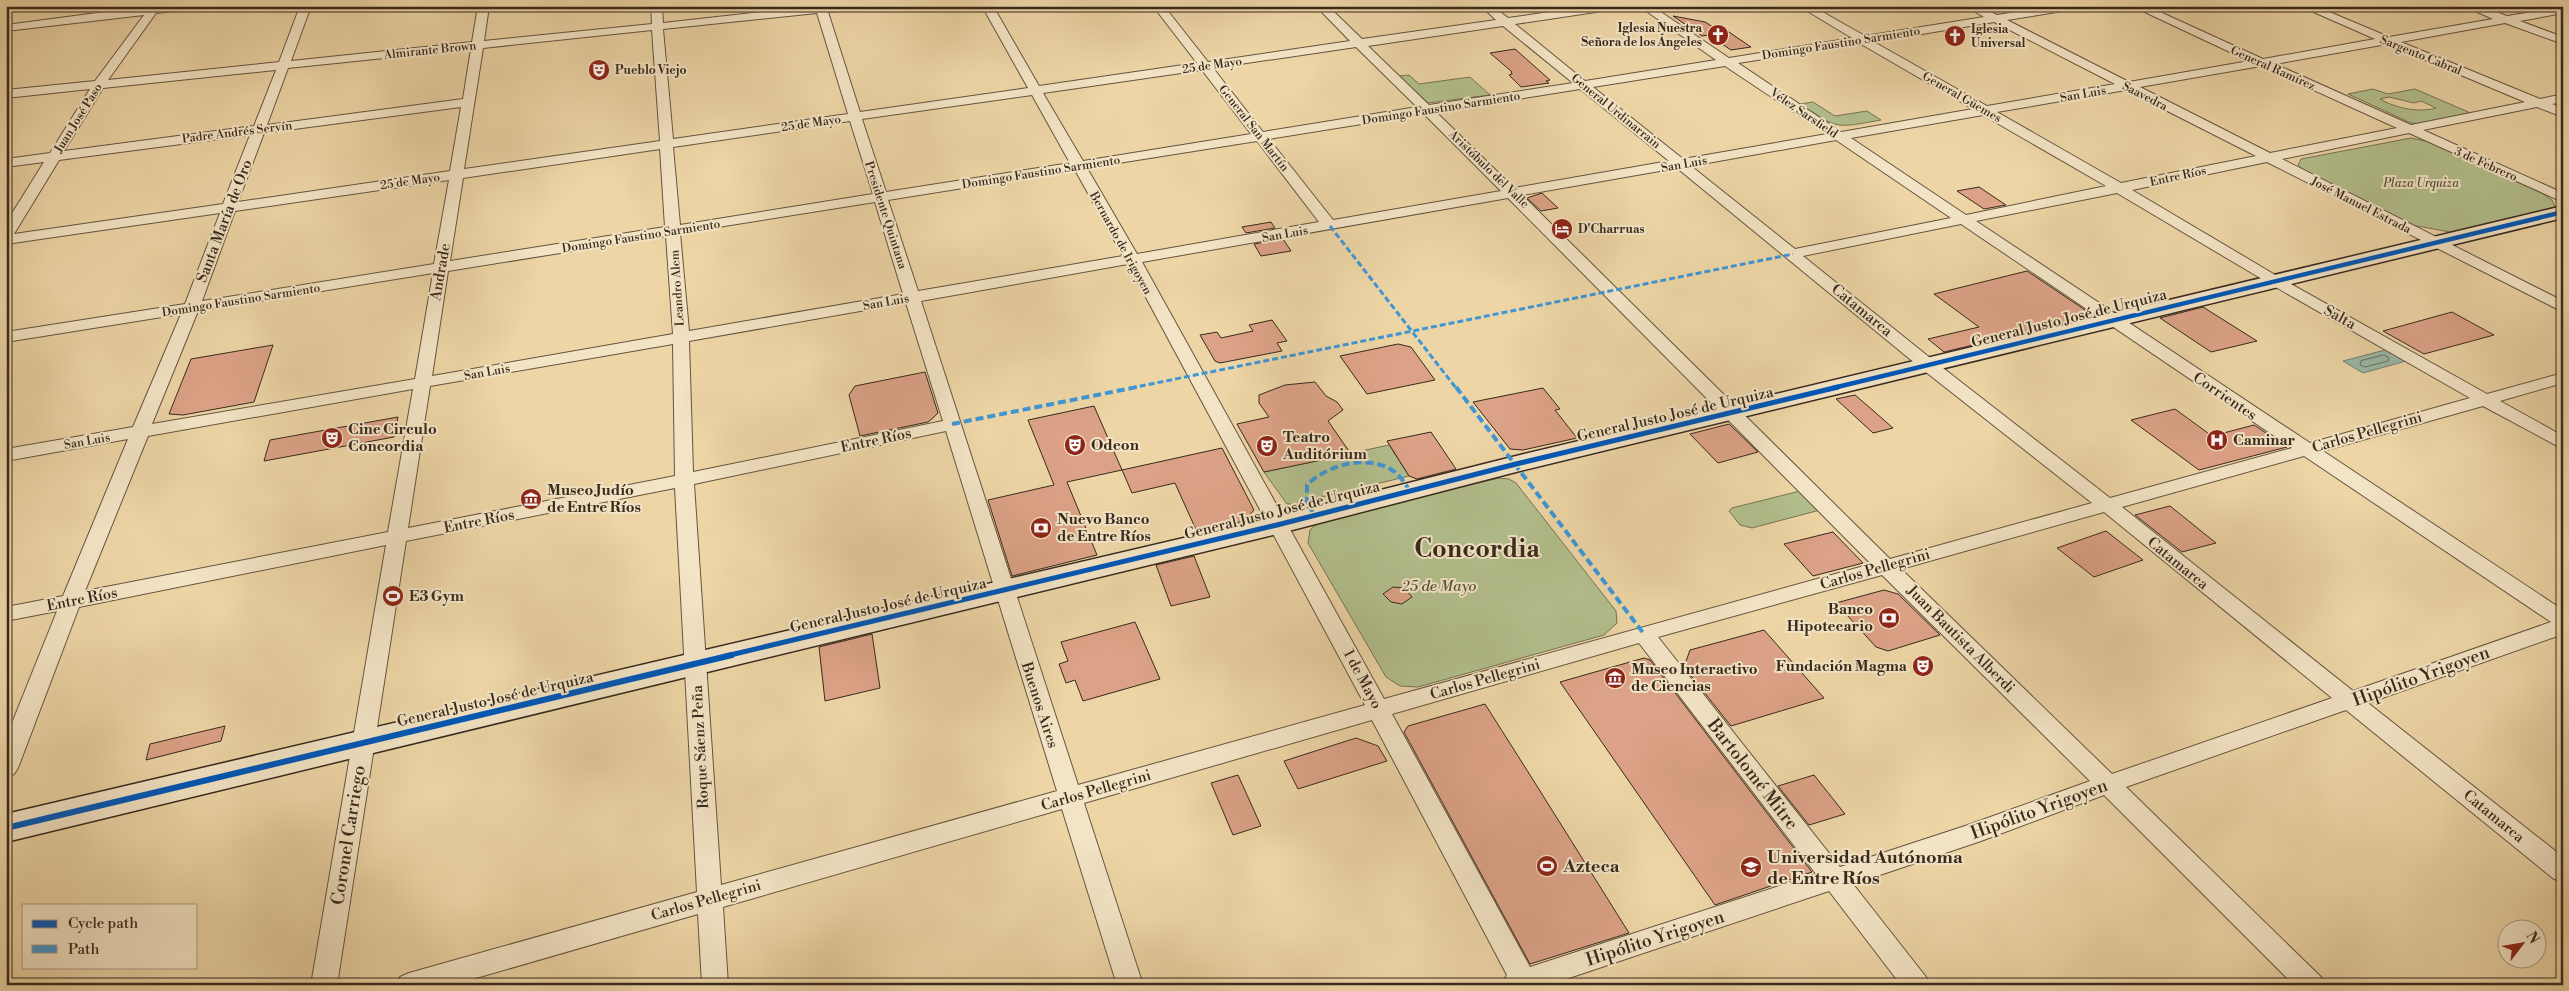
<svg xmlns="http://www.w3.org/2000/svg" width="2569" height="991" font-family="'Libre Bodoni',serif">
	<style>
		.green { fill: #b2be8c; stroke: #757454; fill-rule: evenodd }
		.water { fill: #99b9a7; stroke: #727f70 }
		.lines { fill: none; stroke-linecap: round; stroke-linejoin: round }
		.shore { stroke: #687162; stroke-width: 1 }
		.building { fill: #dca287; stroke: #38291d }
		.street-casing { stroke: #65543f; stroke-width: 2 }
		.secondary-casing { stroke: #38291d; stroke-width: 3 }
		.street { fill: #f3e4c5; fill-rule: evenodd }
		.secondary { fill: #f3e4c5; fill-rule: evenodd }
		.quiet-far1 { stroke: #3e96d5; stroke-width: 3; stroke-dasharray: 6 3; stroke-linecap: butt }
		.quiet { stroke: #3e96d5; stroke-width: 4; stroke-dasharray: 8 4; stroke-linecap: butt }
		.cycleway-far2-casing { stroke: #f3e4c5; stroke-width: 7 }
		.cycleway-far1-casing { stroke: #f3e4c5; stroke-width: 8 }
		.cycleway-casing { stroke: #f3e4c5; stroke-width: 9 }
		.cycleway-far2 { stroke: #0057b8; stroke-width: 4.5 }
		.cycleway-far1 { stroke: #0057b8; stroke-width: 5 }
		.cycleway { stroke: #0057b8; stroke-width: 6 }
		.labels { text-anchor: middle; stroke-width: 4; stroke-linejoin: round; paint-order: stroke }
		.far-poi-label { font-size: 12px; font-weight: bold; fill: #38291d; stroke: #f3e4c5; text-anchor: start }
		.far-street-label { font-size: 12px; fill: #38291d; stroke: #f3e4c5 }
		.far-park-label { font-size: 12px; font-style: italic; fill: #564e39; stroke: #f3e4c5 }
		.street-label { font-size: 15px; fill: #38291d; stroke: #f3e4c5 }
		.poi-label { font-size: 15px; font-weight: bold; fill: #38291d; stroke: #f3e4c5; text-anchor: start }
		.park-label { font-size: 15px; font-style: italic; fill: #564e39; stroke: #f3e4c5 }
		.near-street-label { font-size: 18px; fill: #38291d; stroke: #f3e4c5 }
		.near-poi-label { font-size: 18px; font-weight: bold; fill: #38291d; stroke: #f3e4c5; text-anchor: start }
		.town-label { font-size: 25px; font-weight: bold; fill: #38291d; stroke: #f3e4c5 }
	</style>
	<rect width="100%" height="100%" fill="#edd5a6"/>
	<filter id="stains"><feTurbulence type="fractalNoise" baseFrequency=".004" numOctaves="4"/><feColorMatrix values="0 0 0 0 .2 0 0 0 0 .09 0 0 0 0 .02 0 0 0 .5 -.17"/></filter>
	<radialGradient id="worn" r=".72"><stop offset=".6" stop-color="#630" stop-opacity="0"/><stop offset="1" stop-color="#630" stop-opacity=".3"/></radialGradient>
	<g class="green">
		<polygon points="1409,75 1419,84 1470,77 1490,95 1428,103 1399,76"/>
		<path d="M2373 89 2388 94 2415 89 2473 114 2424 124 2411 123 2348 94ZM2389 97 2414 103 2421 101 2436 108C2417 113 2396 108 2380 99Z"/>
		<path d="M1813 102 1835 116 1867 111 1881 120C1835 128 1839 130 1800 104Z"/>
		<polygon points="2411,138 2435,143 2540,192 2552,200 2555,207 2450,232 2412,225 2306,172 2298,165 2301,159"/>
		<polygon points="1389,445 1409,476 1293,504 1287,504 1264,472"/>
		<polygon points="1499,478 1509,479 1516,483 1616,611 1617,623 1604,635 1418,687 1400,686 1386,677 1308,543 1310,530 1321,520"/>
		<polygon points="1800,491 1820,510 1752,528 1740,525 1729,511 1732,508"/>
	</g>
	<polygon class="water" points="2385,350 2406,361 2363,373 2343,361"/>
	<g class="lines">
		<polygon class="shore" points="2384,355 2389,358 2388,361 2365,367 2360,365 2361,361"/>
	</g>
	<g class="building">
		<polygon points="1673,16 1705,22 1713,27 1720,26 1751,47 1731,50 1709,35 1702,36"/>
		<polygon points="1515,49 1550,80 1546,81 1549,83 1521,87 1509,75 1512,74 1511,71 1490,53"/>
		<polygon points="1979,187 2006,205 1984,209 1957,191"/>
		<polygon points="1542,193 1558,208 1541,211 1527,198"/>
		<polygon points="1271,222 1275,228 1246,233 1242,227"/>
		<polygon points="1283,239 1291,251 1261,256 1254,244"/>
		<polygon points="2027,271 2094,316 1944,352 1928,339 1979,327 1934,294"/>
		<polygon points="2203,307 2257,341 2211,352 2160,318"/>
		<polygon points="2452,312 2494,335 2424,354 2383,331"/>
		<polygon points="1272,320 1287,341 1277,343 1282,351 1220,363 1215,361 1200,335 1217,332 1221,338 1253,331 1249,325"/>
		<polygon points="1398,344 1411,347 1435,380 1367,394 1340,356"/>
		<polygon points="273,345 254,402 183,415 169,414 191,359"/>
		<polygon points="925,372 938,413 933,418 928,422 860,436 849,395 855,386"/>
		<polygon points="1315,382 1326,396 1337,402 1343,410 1328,421 1351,454 1264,472 1237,424 1269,417 1259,403 1259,395 1285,385"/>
		<polygon points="1543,388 1560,409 1555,410 1577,438 1523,450 1510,449 1473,402"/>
		<polygon points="1855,395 1869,407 1893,428 1873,433 1836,399"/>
		<polygon points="1094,406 1122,470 1067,482 1097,555 1012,576 988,500 1054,485 1028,420"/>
		<polygon points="2175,409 2212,436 2254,425 2287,447 2199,470 2131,420"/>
		<polygon points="398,417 394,437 264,461 270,440"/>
		<polygon points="1729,424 1758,452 1718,463 1690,434"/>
		<polygon points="1431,432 1456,469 1417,479 1409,476 1387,441"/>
		<polygon points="1222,448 1254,510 1244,521 1197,532 1175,483 1132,493 1122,470"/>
		<polygon points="2170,506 2216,543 2182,552 2135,515"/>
		<polygon points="2106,531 2143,560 2094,577 2057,548"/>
		<polygon points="1833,532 1863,563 1813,576 1784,544"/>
		<polygon points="1194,556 1210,597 1171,606 1156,565"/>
		<polygon points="1393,587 1404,588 1412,597 1402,604 1391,602 1383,594"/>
		<polygon points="1884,590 1898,594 1940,635 1888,651 1876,647 1836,603"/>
		<polygon points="1135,622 1160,679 1083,701 1075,680 1066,683 1059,664 1068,661 1061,642"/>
		<polygon points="1764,630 1824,698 1731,726 1684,667 1690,650"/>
		<polygon points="872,634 880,688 825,701 819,647"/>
		<polygon points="1644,658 1650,660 1812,872 1715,905 1560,682"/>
		<polygon points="1485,704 1530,775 1629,933 1530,964 1404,732 1408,726"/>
		<polygon points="225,726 221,741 146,760 150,744"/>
		<polygon points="1356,738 1378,746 1387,761 1298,789 1284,761"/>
		<polygon points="1238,775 1261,826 1233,835 1211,783"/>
		<polygon points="1814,775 1845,814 1809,825 1778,786"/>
	</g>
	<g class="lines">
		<g class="street-casing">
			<g id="street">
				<polygon points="6,6 12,6 6,11"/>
				<path d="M150 6H196L191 9 156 13 108 80 279 62 300 6H311L291 61 472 42 478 6H489L484 41 652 24 651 6H662L663 23 815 6H860L855 9 828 12 860 112 1028 88 982 6H993L1039 86 1197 63 1153 6H1164L1208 62 1350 41 1316 6H1328L1362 39 1496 20 1481 6H1493L1508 18 1591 6H1621L1616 9 1515 24 1585 81 1716 60 1639 6H1652L1729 58 1852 38 1799 6H1812L1865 36 1984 17 1965 6H1979L1997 15 2053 6H2080L2075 9 2007 20 2129 82 2249 61 2132 6H2147L2263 59 2375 39 2300 6H2315L2389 37 2493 19 2464 6H2480L2507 16 2563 7V13L2520 21 2563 37V44L2505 23 2401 42 2540 99 2563 94V102L2552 104 2563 108V117L2537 107 2423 130 2563 193V202L2409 133 2282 159 2563 301V312L2267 162 2132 190 2282 279 2487 394 2563 373V383L2500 401 2563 436V449L2483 406 2323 451 2563 610V634L2368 703 2563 857V882L2554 879 2346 710 2126 787 2321 977 2325 985H2294L2104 795 1981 841 1853 884 1926 977 1930 985H1901L1829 891 1548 985H1501L1507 975 1372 720 1084 803 1143 985H1117L1062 809 723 907 728 985H702L698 914 452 985H396L400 977 409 973 697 892 675 488 406 541 337 985H311L386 545 79 607 18 768 14 774 6 777V738L57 611 6 621V607L63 596 128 439 6 461V449L133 427 181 314 6 342V332L185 304 220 213 6 244V223L44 162 6 167V159L50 153 90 89 6 98V90L95 81 144 15 6 31V25ZM817 13 848 114 673 139 663 29ZM1994 22 2115 84 1987 106 1874 42ZM1503 26 1573 83 1429 105 1368 46ZM652 30 660 141 464 169 483 48ZM1861 44 1973 109 1841 132 1738 63ZM2387 44 2525 102 2411 125 2275 64ZM1356 47 1417 107 1263 132 1213 68ZM471 49 463 99 267 125 288 68ZM1725 66 1827 134 1683 159 1593 87ZM2261 66 2397 128 2270 153 2140 87ZM276 70 254 126 64 151 103 88ZM1202 70 1251 134 1083 161 1043 93ZM1580 89 1669 161 1514 188 1436 112ZM2126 90 2256 156 2121 183 1997 112ZM1032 95 1070 163 886 192 862 119ZM461 107 450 171 238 202 264 133ZM1424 114 1501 191 1333 220 1269 139ZM1983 115 2106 186 1966 215 1851 138ZM850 121 873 194 680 225 673 147ZM250 135 223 204 14 234 59 160ZM1836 140 1951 218 1795 249 1691 166ZM1257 141 1319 222 1137 254 1087 168ZM660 149 665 227 450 261 463 178ZM1677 168 1922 369 2092 503 1890 559 1522 195ZM1075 170 1123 256 918 291 888 200ZM449 180 434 264 202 301 235 211ZM2117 193 2272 285 2470 398 2310 443 1976 221ZM1508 198 1871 564 1384 699 1142 262ZM875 202 903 294 689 331 680 233ZM1961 224 2292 448 2110 498 1934 361 1803 256ZM666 236 673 334 432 376 448 271ZM1128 264 1365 705 1078 785 921 301ZM433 273 415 379 152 424 198 311ZM906 303 943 421 693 472 689 341ZM673 344 675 476 408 528 430 386ZM413 389 388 532 85 591 148 436ZM946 431 1057 791 721 885 694 484ZM2304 456 2551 622 2353 691 2122 507ZM2104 512 2332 698 2112 774 1901 569ZM1882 575 2090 781 1968 825 1840 867 1658 637ZM1639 643 1816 874 1530 967 1392 714Z"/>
			</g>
		</g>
		<g class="secondary-casing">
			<polygon id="secondary" points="2563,206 2563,218 1516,472 1277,534 6,842 6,814 1277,516 1516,456"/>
		</g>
		<use href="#street" class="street"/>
		<use href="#secondary" class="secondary"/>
		<g class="quiet-far1">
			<polyline points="1330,226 1456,388"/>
			<polyline points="1131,388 1793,254"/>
		</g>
		<g class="quiet">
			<polyline points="1456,387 1644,634"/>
			<polyline points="952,424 1137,387"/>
			<path d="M1314 515 1307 501V485C1327 465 1366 454 1392 470 1400 475 1405 484 1410 491"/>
		</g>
		<g class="cycleway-far2-casing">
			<polyline id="cycleway-far2" points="1833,388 2563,212"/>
		</g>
		<g class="cycleway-far1-casing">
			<polyline id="cycleway-far1" points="726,656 1277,525 1516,464 1838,387"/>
		</g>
		<g class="cycleway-casing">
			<polyline id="cycleway" points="6,828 732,655"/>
		</g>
		<use href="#cycleway-far2" class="cycleway-far2"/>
		<use href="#cycleway-far1" class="cycleway-far1"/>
		<use href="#cycleway" class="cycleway"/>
	</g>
	<defs>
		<g id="church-disc" transform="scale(1.125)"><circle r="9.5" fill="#8f2418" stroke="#f3e4c5"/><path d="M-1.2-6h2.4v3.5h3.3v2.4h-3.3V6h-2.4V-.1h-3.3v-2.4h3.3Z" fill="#fff"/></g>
		<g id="theatre-disc" transform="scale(1.125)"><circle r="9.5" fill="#8f2418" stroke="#f3e4c5"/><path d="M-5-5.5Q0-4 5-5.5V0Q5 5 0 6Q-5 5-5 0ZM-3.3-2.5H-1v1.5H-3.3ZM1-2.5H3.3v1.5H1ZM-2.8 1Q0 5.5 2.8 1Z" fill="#fff"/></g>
		<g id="hotel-disc" transform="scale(1.125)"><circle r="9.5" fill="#8f2418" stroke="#f3e4c5"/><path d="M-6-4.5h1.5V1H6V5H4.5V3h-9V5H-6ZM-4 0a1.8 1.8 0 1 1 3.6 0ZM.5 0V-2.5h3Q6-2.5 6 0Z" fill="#fff"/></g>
		<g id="hospital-disc" transform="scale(1.125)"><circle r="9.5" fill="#8f2418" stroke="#f3e4c5"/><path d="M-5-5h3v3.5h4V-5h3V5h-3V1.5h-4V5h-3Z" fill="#fff"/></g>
		<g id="museum-disc" transform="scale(1.125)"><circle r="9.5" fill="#8f2418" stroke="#f3e4c5"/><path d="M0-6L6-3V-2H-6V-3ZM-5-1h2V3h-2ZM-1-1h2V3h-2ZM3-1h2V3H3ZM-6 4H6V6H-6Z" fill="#fff"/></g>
		<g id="bank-disc" transform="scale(1.125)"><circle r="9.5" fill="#8f2418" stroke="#f3e4c5"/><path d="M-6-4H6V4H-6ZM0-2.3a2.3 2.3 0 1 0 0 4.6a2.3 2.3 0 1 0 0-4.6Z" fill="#fff"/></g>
		<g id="stadium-disc" transform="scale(1.125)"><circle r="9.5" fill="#8f2418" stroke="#f3e4c5"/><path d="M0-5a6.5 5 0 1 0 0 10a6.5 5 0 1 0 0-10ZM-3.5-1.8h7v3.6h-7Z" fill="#fff"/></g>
		<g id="university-disc" transform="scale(1.125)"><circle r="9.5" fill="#8f2418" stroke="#f3e4c5"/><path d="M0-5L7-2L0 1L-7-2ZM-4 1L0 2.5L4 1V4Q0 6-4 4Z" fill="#fff"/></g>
	</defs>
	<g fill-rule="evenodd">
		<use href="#church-disc" x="1718" y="35"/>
		<use href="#church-disc" x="1955" y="36"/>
		<use href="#theatre-disc" x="599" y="70"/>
		<use href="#hotel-disc" x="1562" y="229"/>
		<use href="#theatre-disc" x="332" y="438"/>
		<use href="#hospital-disc" x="2217" y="440"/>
		<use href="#theatre-disc" x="1075" y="445"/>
		<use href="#theatre-disc" x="1267" y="446"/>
		<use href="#museum-disc" x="531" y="499"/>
		<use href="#bank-disc" x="1041" y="528"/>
		<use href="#stadium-disc" x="393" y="596"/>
		<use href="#bank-disc" x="1889" y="618"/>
		<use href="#theatre-disc" x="1923" y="666"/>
		<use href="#museum-disc" x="1615" y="678"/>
		<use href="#stadium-disc" x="1547" y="866"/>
		<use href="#university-disc" x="1751" y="867"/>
	</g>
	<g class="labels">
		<g class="far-poi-label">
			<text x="1702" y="32" text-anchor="end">Iglesia Nuestra<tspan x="1702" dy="14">Señora de los Ángeles</tspan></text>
			<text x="1971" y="33">Iglesia<tspan x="1971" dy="14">Universal</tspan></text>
			<text x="615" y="74">Pueblo Viejo</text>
			<text x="1578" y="233">D'Charruas</text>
		</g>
		<g class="far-street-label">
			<text transform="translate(1841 43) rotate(-9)" y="4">Domingo Faustino Sarmiento</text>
			<text transform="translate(430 50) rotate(-6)" y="4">Almirante Brown</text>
			<text transform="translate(2421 55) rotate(22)" y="4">Sargento Cabral</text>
			<text transform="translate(1212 65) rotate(-8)" y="4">25 de Mayo</text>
			<text transform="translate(2273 68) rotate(24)" y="4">General Ramírez</text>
			<text transform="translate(2083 94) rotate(-10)" y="4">San Luis</text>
			<text transform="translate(2145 96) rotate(27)" y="4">Saavedra</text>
			<text transform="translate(1962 97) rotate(30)" y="4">General Güemes</text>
			<text transform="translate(1441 108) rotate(-9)" y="4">Domingo Faustino Sarmiento</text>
			<text transform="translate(1616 111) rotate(39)" y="4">General Urdinarrain</text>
			<text transform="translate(1804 113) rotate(34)" y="4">Vélez Sarsfield</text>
			<text transform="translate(78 118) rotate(-58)" y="4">Juan José Paso</text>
			<text transform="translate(811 123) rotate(-8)" y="4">25 de Mayo</text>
			<text transform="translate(1254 128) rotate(52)" y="4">General San Martín</text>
			<text transform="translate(237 132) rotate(-7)" y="4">Padre Andrés Servín</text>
			<text transform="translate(1684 164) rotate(-10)" y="4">San Luis</text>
			<text transform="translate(2486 164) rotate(24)" y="4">3 de Febrero</text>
			<text transform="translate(1489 169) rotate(44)" y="4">Aristóbulo del Valle</text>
			<text transform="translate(1041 172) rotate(-9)" y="4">Domingo Faustino Sarmiento</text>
			<text transform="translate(2178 176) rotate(-12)" y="4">Entre Ríos</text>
			<text transform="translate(410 181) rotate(-8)" y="4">25 de Mayo</text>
			<text transform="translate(2361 205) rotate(27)" y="4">José Manuel Estrada</text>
			<text transform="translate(886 215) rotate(72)" y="4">Presidente Quintana</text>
			<text transform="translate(1285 234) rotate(-10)" y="4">San Luis</text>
			<text transform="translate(641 236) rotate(-9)" y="4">Domingo Faustino Sarmiento</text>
			<text transform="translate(1121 243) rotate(61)" y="4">Bernardo de Irigoyen</text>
			<text transform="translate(677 288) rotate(-94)" y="4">Leandro Alem</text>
			<text transform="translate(241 300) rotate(-9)" y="4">Domingo Faustino Sarmiento</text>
			<text transform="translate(886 302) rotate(-10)" y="4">San Luis</text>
			<text transform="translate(487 372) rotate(-10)" y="4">San Luis</text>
			<text transform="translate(87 441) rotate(-10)" y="4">San Luis</text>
		</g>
		<g class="far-park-label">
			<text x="2421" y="187">Plaza Urquiza</text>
		</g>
		<g class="street-label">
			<text transform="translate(224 221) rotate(-69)" y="5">Santa María de Oro</text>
			<text transform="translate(440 272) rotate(-80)" y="5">Andrade</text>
			<text transform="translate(1862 310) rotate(39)" y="5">Catamarca</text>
			<text transform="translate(2340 317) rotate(29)" y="5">Salta</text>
			<text transform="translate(2069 318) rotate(-14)" y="5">General Justo José de Urquiza</text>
			<text transform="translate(2225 396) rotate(34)" y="5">Corrientes</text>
			<text transform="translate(1675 414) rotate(-13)" y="5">General Justo José de Urquiza</text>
			<text transform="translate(2367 432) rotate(-16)" y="5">Carlos Pellegrini</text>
			<text transform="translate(876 440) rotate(-12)" y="5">Entre Ríos</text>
			<text transform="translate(1282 510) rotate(-14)" y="5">General Justo José de Urquiza</text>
			<text transform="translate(479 521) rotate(-11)" y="5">Entre Ríos</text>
			<text transform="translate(2178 563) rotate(39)" y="5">Catamarca</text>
			<text transform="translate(1875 569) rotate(-16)" y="5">Carlos Pellegrini</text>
			<text transform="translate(82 599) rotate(-11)" y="5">Entre Ríos</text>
			<text transform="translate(888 605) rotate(-13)" y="5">General Justo José de Urquiza</text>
			<text transform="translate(1961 639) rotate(45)" y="5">Juan Bautista Alberdi</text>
			<text transform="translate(1363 679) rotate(62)" y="5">1 de Mayo</text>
			<text transform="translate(1485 679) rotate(-16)" y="5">Carlos Pellegrini</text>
			<text transform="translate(495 699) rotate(-13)" y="5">General Justo José de Urquiza</text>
			<text transform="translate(1040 705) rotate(72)" y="5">Buenos Aires</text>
			<text transform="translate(700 747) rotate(-93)" y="5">Roque Sáenz Peña</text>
			<text transform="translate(1096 790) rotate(-16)" y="5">Carlos Pellegrini</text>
			<text transform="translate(2494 816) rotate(39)" y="5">Catamarca</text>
			<text transform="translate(706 900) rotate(-16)" y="5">Carlos Pellegrini</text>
		</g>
		<g class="poi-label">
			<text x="348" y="434">Cine Circulo<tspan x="348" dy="17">Concordia</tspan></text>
			<text x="1283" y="442">Teatro<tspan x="1283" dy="17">Auditórium</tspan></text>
			<text x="2233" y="445">Caminar</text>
			<text x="1091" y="450">Odeon</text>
			<text x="547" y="495">Museo Judío<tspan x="547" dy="17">de Entre Ríos</tspan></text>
			<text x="1057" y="524">Nuevo Banco<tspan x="1057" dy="17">de Entre Ríos</tspan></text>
			<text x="409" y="601">E3 Gym</text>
			<text x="1873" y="614" text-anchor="end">Banco<tspan x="1873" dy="17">Hipotecario</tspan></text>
			<text x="1907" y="671" text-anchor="end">Fundación Magma</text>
			<text x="1631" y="674">Museo Interactivo<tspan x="1631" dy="17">de Ciencias</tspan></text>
		</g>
		<g class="park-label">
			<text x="1439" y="591">25 de Mayo</text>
		</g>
		<g class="near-street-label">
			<text transform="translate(2421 676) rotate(-20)" y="6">Hipólito Yrigoyen</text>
			<text transform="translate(1753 774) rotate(52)" y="6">Bartolomé Mitre</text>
			<text transform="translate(2039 809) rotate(-20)" y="6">Hipólito Yrigoyen</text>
			<text transform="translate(348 835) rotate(-81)" y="6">Coronel Carriego</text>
			<text transform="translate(1655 938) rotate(-18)" y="6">Hipólito Yrigoyen</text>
		</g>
		<g class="near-poi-label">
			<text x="1767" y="863">Universidad Autónoma<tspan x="1767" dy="21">de Entre Ríos</tspan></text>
			<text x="1563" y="872">Azteca</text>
		</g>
		<g class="town-label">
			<text x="1477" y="557">Concordia</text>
		</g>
	</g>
	<rect width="2569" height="991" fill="none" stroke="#edd5a6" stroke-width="25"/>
	<rect x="8" y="8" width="2554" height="976" fill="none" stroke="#38291d" stroke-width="2.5"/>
	<rect x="12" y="12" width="2544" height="966" fill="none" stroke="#38291d"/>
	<rect x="22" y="904" width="175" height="65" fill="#f3e4c5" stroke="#a89982"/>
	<rect x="32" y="920" width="25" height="8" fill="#0057b8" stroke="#a89982"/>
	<text x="68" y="928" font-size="15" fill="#38291d">Cycle path</text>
	<rect x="32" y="945" width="25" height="8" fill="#3e96d5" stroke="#a89982"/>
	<text x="68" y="954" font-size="15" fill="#38291d">Path</text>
	<g transform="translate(2522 944) rotate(59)"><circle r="24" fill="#f3e4c5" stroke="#a89982"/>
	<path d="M0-4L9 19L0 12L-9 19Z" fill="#8f2418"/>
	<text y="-8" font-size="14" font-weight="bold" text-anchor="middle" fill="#38291d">N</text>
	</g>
	<rect width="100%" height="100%" filter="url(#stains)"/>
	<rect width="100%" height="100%" fill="url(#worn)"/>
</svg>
